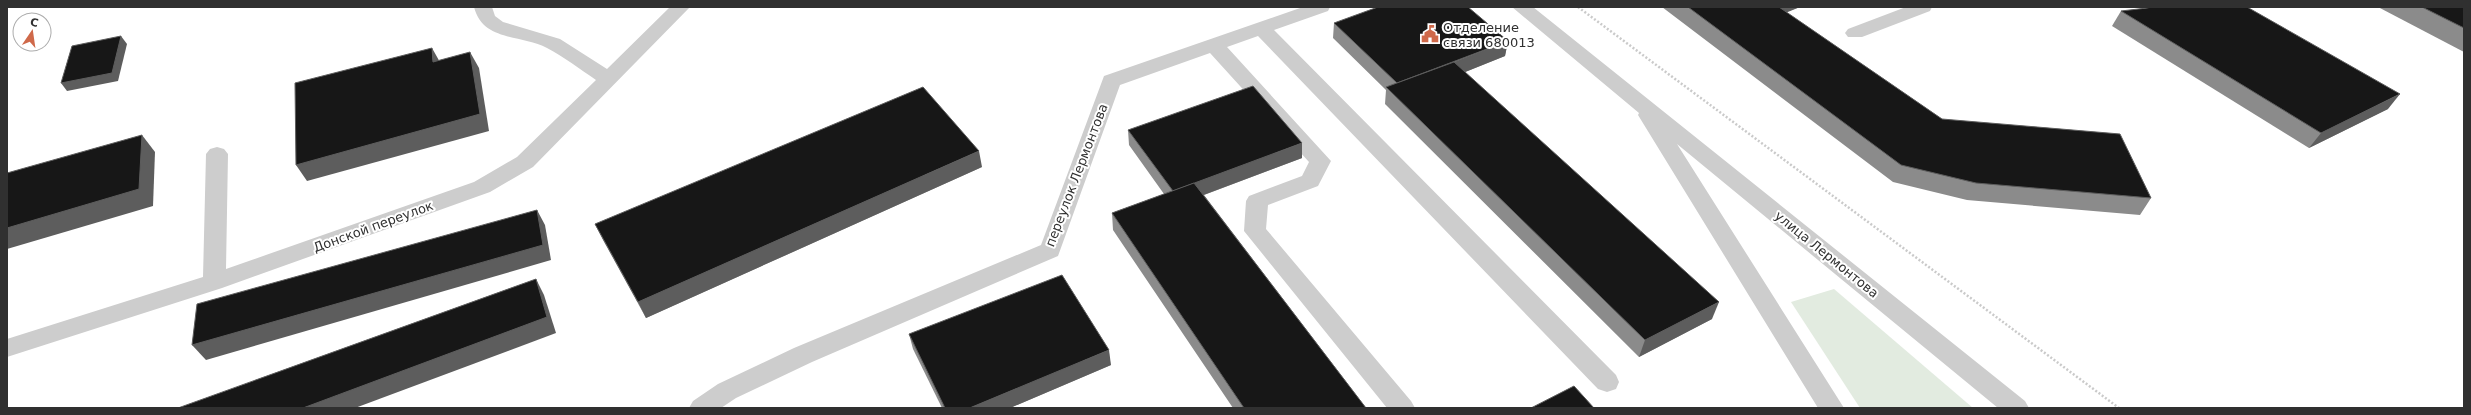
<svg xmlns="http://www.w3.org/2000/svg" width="2471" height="415" font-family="'DejaVu Sans',sans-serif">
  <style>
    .green { fill: #e2ebe0 }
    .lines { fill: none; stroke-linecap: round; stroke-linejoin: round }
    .path { stroke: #cacaca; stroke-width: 2.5; stroke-dasharray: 2 2; stroke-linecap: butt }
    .minor { fill: #cdcdcd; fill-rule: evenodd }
    .wall { fill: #8b8b8b }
    .shaded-wall { fill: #5d5d5d }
    .building { fill: #171717; stroke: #5d5d5d }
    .labels { text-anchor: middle; stroke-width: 4; stroke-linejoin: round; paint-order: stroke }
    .poi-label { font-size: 13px; fill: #303030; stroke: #fff; text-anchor: start }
    .street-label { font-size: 13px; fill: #303030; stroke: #fff }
  </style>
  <rect width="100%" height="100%" fill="#fff"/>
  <!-- green -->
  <path class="green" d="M1834,289l139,119h-113l-69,-106z"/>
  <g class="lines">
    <!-- path -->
    <path class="path" d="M1578,7l541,401"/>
    <!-- minor -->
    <g class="minor">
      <path d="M474,7h18l3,9 8,6 57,17 47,30 63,-62h20l-157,160 -43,25 -268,96 -215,69v-18l196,-62 3,-123 4,-5 7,-2 7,2 4,5 -2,115 248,-87 43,-25 79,-77c-16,-11 -32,-23 -49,-32 -26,-14 -64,-6 -73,-41z"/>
      <path d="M1303,7h27l-2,4 -54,19 342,345 3,7 -3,7 -9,3 -9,-3 -340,-353 -31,11 104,114 -13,25 -50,19 -2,24 145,172 4,7h-28l-143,-177 2,-30 3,-5 53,-20 7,-14 -99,-109 -90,32 -62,171 -246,106 -76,36 -15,10h-32l4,-7 25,-17 76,-36 247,-103 63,-169z"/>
      <path d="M1512,7h21l492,394 4,7h-31l-321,-264 167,264h-26l-180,-293 1,-2z"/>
      <path d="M1906,7h26l-2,4 -68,26h-14l-3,-4 3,-4z"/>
    </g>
  </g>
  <!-- wall -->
  <g class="wall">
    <path d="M1662,7h138l-14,5 156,107 209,79 -11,17 -173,-15 -74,-18z"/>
    <path d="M2378,7h86v45z"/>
    <path d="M2121,11l267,98 -79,39 -197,-122z"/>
    <path d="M1334,23l174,18 -3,15 -40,16 247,247 -73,38 -254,-253 1,-14 -53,-52z"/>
    <path d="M1128,130l174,28 -98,37 162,213h-133l-120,-178 -1,-17 52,-19 -35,-49z"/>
    <path d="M982,167l-336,151 -43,-78 -8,-16z"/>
    <path d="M909,334l202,31 -101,43h-68l-29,-59z"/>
  </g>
  <!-- shaded-wall -->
  <g class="shaded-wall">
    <path d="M1772,7h28l-32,13z"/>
    <path d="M121,36l6,8 -9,37 -51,10 -6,-8z"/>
    <path d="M1508,41l-3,15 -107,43v-15z"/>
    <path d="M432,48l9,16 -8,-2z"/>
    <path d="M470,52l9,16 10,63 -182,50 -11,-16z"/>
    <path d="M2400,94l-12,15 -79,39 12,-15z"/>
    <path d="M142,135l13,17 -2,54 -146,43v-21z"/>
    <path d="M1302,143v15l-128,48 -1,-15z"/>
    <path d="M979,151l3,16 -336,151 -8,-16z"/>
    <path d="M537,210l8,15 6,35 -345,100 -14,-15z"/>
    <path d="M536,279l8,16 12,38 -201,75h-52z"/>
    <path d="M1719,302l-7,17 -73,38 6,-17z"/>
    <path d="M1109,350l2,15 -101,43h-40z"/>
  </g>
  <!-- building -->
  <g class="building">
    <path d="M1378,7h90l40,34 -111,42 -63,-60z"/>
    <path d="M1688,7h91l163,112 178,15 31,64 -175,-15 -75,-18z"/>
    <path d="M2151,7h96l153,87 -79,39 -200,-122 26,-3z"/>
    <path d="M2422,7h42v21z"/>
    <path d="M121,36l-9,37 -51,10 11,-37z"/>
    <path d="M432,48l1,14 37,-10 10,62 -184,51 -1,-82z"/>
    <path d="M1454,62l265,240 -74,38 -259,-253z"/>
    <path d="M1253,86l49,57 -129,48 -45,-61z"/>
    <path d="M923,87l56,64 -341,151 -43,-78z"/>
    <path d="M142,135l-3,54 -132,39v-55z"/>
    <path d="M1194,183l172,225h-122l-132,-195z"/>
    <path d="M537,210l6,35 -351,100 5,-41z"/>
    <path d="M1062,275l47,75 -137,57 -2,1h-25l-36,-74z"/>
    <path d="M536,279l11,38 -244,91h-125z"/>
    <path d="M1574,386l20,22h-63z"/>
  </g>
  <!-- icons -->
  <defs>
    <g id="civic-bare" transform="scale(1.38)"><path d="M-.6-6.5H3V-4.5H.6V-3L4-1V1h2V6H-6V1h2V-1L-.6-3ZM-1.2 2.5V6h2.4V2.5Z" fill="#cf694a" stroke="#fff" stroke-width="2.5" paint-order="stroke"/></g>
  </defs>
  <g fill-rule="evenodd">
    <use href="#civic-bare" x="1430" y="34"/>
  </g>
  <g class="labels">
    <!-- poi labels -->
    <g class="poi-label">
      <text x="1443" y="32">Отделение<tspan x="1443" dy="15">связи 680013</tspan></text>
    </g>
    <!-- street labels -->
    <g class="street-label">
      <text transform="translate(1076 175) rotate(-69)" y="5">переулок Лермонтова</text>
      <text transform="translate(373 226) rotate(-20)" y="5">Донской переулок</text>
      <text transform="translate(1827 254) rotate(39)" y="5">улица Лермонтова</text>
    </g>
  </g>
  <!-- border -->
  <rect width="2471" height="415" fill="none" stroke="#303030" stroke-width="16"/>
  <!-- north arrow -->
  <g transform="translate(32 32) rotate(13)"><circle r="19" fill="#ffffff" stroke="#acacac"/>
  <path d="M0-3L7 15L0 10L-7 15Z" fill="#cf694a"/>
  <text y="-6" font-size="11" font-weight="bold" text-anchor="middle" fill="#303030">С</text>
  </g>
</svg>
